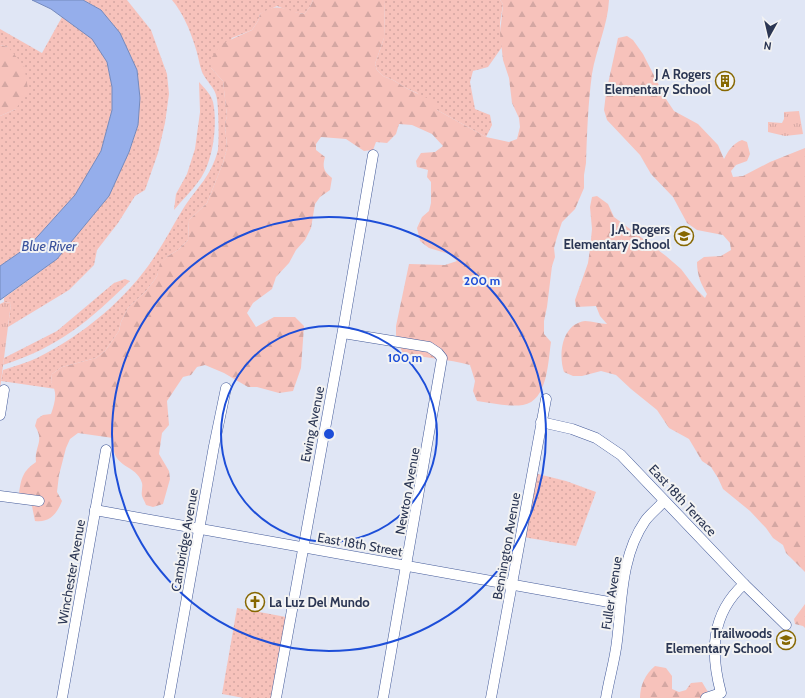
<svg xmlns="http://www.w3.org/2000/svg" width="805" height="698" font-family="Cabin,sans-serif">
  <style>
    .grass { fill: url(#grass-dots) }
    .forest { fill: url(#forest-firs) }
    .park { fill: url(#park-tufts) }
    .water { fill: #95aeeb; stroke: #758abd }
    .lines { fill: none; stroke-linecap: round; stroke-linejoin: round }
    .minor-casing { stroke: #435a99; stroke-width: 11 }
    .minor { stroke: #fff; stroke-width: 10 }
    .ring { fill: none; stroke: #1d4ed8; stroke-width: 2 }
    .labels { text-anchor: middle; stroke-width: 4; stroke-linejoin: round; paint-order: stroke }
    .poi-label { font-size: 13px; font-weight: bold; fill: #2b3653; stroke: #f3f3f3; text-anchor: end }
    .street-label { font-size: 13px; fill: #2b3653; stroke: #f3f3f3 }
    .water-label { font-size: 14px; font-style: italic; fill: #3a529c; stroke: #f3f3f3 }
    .centre { fill: #1d4ed8; stroke: #f3f3f3; stroke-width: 2 }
    .ring-label { font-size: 12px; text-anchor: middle; font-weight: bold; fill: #1d4ed8; stroke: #f3f3f3; stroke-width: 4; stroke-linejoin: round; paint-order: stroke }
  </style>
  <defs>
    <pattern id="grass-dots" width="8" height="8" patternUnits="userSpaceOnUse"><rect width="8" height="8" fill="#f7c2bb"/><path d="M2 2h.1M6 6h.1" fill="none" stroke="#d4a7a3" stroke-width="1.8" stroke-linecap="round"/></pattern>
    <pattern id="forest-firs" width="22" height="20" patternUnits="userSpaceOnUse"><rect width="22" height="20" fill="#f7c2bb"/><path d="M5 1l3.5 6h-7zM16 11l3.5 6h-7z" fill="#d4a7a3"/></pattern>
    <pattern id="park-tufts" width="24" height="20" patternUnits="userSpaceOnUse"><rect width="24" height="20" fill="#f7c2bb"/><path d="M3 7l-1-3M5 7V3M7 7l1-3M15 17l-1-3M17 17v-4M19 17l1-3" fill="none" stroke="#d4a7a3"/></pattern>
  </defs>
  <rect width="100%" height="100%" fill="#e0e6f5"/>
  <!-- grass -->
  <g class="grass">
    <path d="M83,0h44l24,30 16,44 2,20 -4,29 -7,30 -13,37 -10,6 -17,27 -21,27 -3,15 -25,25 -61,37 3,-24 -7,-1v-4l53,-39 52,-63 20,-44 9,-27 2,-27 -3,-28 -8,-17 -28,-43z"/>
    <path d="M172,0h141l-3,7 -6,7 -12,-2 -15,-6 -17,8 -2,7 -6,9 -20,8 -21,30 12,13 4,35 -2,8 2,24 -4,15 -16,40 -18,17 -1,20 -10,10 -10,6 -7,7 -4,13 -4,6 -7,9 -18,17 -7,14 -2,9 -14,20 -9,7 -34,9 -10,7 -1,8 5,7 -55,-8 2,-11c11,-4 23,-7 34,-12 46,-23 90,-59 118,-102 10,-15 18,-31 28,-47 14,-22 28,-32 35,-59 1,-9 1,-47 -2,-55 -2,-8 -10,-14 -14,-23 -3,-8 -4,-18 -7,-26 -5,-16 -12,-33 -23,-46z"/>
    <path d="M385,0h115l3,4 -3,19 2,24 -14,20 -15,4 -3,11 5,27 15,6 2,10 -6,12 -49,-27 -20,-17 -11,-5 -13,-8 -10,-4 -6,-6 -2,-6 9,-26z"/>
    <path d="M62,17l30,21 15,24 5,25v23l-11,41 -26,44 -46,51 -29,20v-150l16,-7 -8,-62 -8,-2v-16l42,24z"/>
    <path d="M199,82c5,6 12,12 14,20 5,23 0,62 -15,80 -7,10 -16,18 -24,28l2,-16 11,-20 8,-25 5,-37z"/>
    <path d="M125,279l5,2c-41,40 -71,66 -127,84l1,-7 53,-27 57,-48z"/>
    <path d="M534,473l32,8 30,11 -20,54 -53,-9z"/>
    <path d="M237,608l49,9 -15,81h-27l-22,-4z"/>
  </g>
  <!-- forest -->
  <g class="forest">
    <path d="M313,0h72l-1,38 -9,26 2,6 6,6 10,4 13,8 29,14 2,8 49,27 23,5 8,-3 3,-12 -1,-9 -7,-15 -3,-25 -6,-18 -3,-26 3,-30 -3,-4h109c-1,25 -13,49 -17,74 -4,29 -5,60 -6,89l-2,12v13l-9,21 -13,13 -5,15 -3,11 1,9 -3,9 -5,41 -3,14v13l7,8c-3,19 -3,59 -28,63 -15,2 -31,-2 -46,-4l-4,-10 2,-10 -5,-16c-22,-6 -45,-7 -67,-12l-7,-12v-15l13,-62 36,1 12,-4 -8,-7 -20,-6 -9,-7 -3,-13 5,-11 7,-6 2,-8v-21l-4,-5 1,-7 -11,-3 -1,-6 5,-8 14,-1 8,-6 -11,-12 -20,-9 -13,-1 -3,10 -9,9 -11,-1 -3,8 -9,1 -18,-12 -25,-2 -5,7v6l9,7c-3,11 -1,14 7,21l-2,12 -10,7 -5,7 -4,24 -6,12 -9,10 -7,13 -13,14 -4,12 -19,14 -6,10 9,14 18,-10h21l9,9 -3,42 -8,23 -14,2 -22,-6h-9l-24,-14 -19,-8 -8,2 -6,8 -8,2 -16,24 2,24 -7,8 -3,21 10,17 1,8 -7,25 -10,3 -7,-2c-1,-3 -3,-6 -4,-9 -1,-4 1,-9 0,-13 -6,-20 -32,-13 -29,-45l-35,-5 -8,6 -4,9 -7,27 -2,17 5,9c-5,13 -13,22 -27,20l-3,-15 -13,-12c2,-16 4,-23 17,-32 -2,-16 9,-20 -1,-36l2,-7 6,-4 8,-1c4,-12 7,-21 0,-32l1,-8 10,-7 34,-9 9,-7 14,-20 2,-9 7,-14 18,-17 7,-9 4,-6 3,-13 8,-7 10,-6 10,-10 1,-20 18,-17 16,-40 4,-15 -2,-24 2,-8 -3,-26 -1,-9 -12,-13 -1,-8 11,-16 31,-14 6,-9 2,-7c20,-13 24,-3 44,0l6,-7z"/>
    <path d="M627,36l6,4 10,14 23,45 8,12 24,13 20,21 6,14c5,-9 8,-15 18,-19l5,2 3,12 -3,7 -11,4 -5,6 2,6 10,-1 27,-14 35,-14v424l-19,-19 -3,-8 -10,-7 -7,-10 -16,-17 -27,-22 -5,-11 -7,-11 -9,-6 -13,-22 -20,-11 -12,-18 -26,-21 -15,-14 -15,-4 -19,5h-9l-9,-4c-6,-18 -2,-48 21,-51 7,0 15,3 22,3l-7,-8 -4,-10 -20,1 -1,-7 13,-37 2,-14 2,-20 -2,-22 2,-10 5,-1 11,8 6,13 52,39 15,13 16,21 8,8 2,-4c-6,-10 -10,-19 -10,-32l7,-5 17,-1 10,-6 -1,-7 -7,-8 -26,-5 -10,-7 -14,-26 -22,-23 -11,-19 -33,-35 -3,-10 2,-17 12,-55z"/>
    <path d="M0,45l8,2 16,19 4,23 -12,20 -16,7z"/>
    <path d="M805,604v24l-2,-2 -8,-2 -1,-5z"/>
    <path d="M655,666l11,2 6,8v13l7,3 7,-2 5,-7 11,-1 6,10 -1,6h-67c0,-12 5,-24 15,-32z"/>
  </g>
  <!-- park -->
  <g class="park">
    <path d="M799,111l4,23 -18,2 -17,-4v-10l14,1 2,-4v-7z"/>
    <path d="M4,302l7,1 -11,86v-85z"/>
  </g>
  <!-- water -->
  <path class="water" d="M32,0h51l18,10 19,23 17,37 3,28 -2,27 -9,27 -20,44 -52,63 -57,41v-34l29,-20 46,-51 26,-44 11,-41v-23l-5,-25 -15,-23 -41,-30z"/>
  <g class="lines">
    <!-- minor casing -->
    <g class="minor-casing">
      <g id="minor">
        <path d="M343,333l86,14 9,6 4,5 -59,340"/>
        <path d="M0,415l4,-25"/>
        <path d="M541,422l31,7 24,9 25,17 123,129 42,41"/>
        <path d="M0,496l39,5"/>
        <path d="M95,510l525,94"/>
        <path d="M62,698l44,-248"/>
        <path d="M169,698l45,-252 12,-58"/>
        <path d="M276,698l67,-368 30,-175"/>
        <path d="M491,698l55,-299"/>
        <path d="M606,698c3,-19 9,-38 11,-57 5,-41 4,-85 28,-120 5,-7 13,-13 19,-20"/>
        <path d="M706,698l15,-5c-11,-41 -10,-79 23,-109"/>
      </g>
    </g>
    <!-- minor -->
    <use href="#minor" class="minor"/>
  </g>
  <!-- distance rings -->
  <g class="ring">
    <circle cx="329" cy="434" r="108"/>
    <circle cx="329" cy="434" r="217"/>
  </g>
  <!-- icons -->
  <defs>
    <g id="building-ring" transform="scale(1)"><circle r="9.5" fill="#f3f3f3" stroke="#866701" stroke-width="1.5"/><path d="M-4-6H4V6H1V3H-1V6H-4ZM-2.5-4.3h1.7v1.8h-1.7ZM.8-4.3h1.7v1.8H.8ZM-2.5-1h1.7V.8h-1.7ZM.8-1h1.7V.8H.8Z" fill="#866701"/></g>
    <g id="school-ring" transform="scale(1)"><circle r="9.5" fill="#f3f3f3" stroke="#866701" stroke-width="1.5"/><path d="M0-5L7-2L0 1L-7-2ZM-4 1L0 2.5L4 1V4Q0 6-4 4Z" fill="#866701"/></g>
    <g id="church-ring" transform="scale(1)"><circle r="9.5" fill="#f3f3f3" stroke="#866701" stroke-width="1.5"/><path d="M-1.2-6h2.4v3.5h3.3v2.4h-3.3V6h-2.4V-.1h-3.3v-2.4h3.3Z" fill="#866701"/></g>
  </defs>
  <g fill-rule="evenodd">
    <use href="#building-ring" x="725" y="81"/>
    <use href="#school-ring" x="684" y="236"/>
    <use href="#church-ring" x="255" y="602"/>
    <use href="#school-ring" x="786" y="640"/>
  </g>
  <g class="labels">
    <!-- poi labels -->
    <g class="poi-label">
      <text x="711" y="79">J A Rogers<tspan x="711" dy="15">Elementary School</tspan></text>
      <text x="670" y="234">J.A. Rogers<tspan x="670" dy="15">Elementary School</tspan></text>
      <text x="269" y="607" text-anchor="start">La Luz Del Mundo</text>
      <text x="772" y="638">Trailwoods<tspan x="772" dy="15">Elementary School</tspan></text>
    </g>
    <!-- street labels -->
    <g class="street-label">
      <text transform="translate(312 424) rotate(-79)" y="5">Ewing Avenue</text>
      <text transform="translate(407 491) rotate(-80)" y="5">Newton Avenue</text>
      <text transform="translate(683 500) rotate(47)" y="5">East 18th Terrace</text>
      <text transform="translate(184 540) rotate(-80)" y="5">Cambridge Avenue</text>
      <text transform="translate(360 544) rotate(10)" y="5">East 18th Street</text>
      <text transform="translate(506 546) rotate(-80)" y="5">Bennington Avenue</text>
      <text transform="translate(71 572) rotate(-80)" y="5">Winchester Avenue</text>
      <text transform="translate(611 593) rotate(-81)" y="5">Fuller Avenue</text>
    </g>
    <!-- water labels -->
    <g class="water-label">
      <text x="49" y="251">Blue River</text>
    </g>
  </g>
  <circle cx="329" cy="434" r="6" class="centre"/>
  <g class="ring-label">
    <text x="482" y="285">200 m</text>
    <text x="405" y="362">100 m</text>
  </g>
  <!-- north arrow -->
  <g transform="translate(769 36) rotate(188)" stroke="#f3f3f3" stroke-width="3" paint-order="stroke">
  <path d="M0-3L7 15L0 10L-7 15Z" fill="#2b3653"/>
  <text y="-6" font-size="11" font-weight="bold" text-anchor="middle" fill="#2b3653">N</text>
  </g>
</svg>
